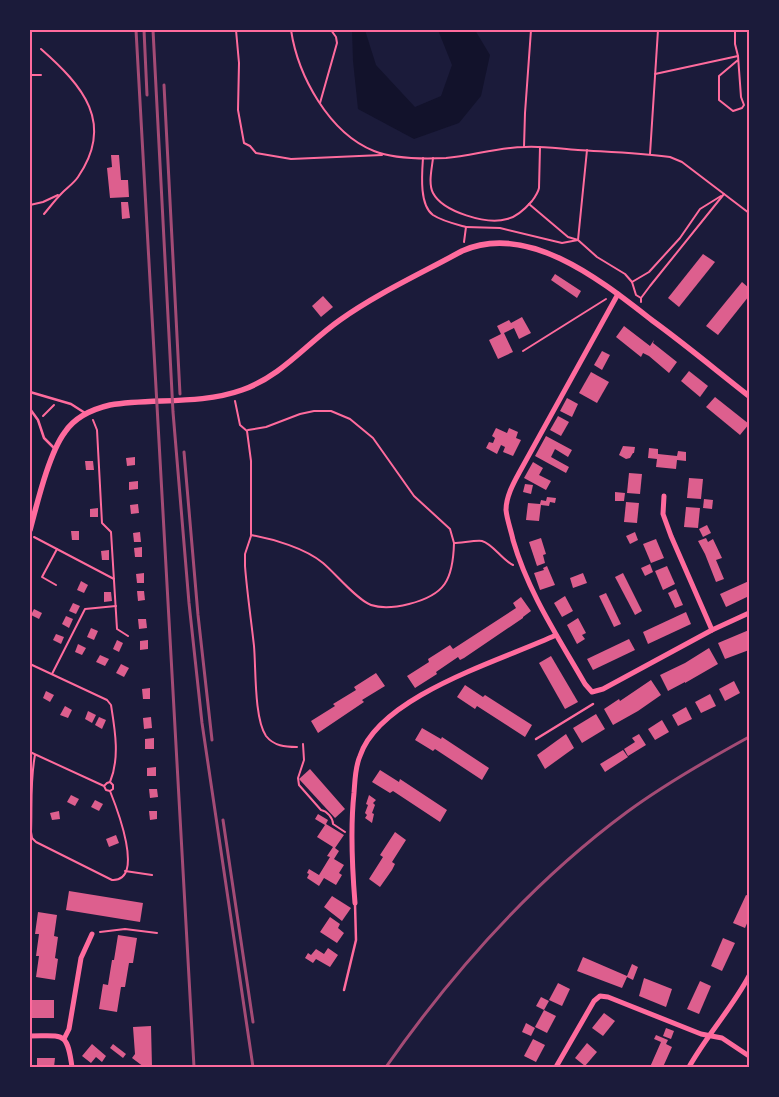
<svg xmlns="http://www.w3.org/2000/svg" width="779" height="1097" font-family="'IBM Plex Sans',sans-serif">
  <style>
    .water { fill: #12122b }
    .building { fill: #dd5f8e }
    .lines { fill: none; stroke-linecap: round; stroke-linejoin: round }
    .path { stroke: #ff6b9d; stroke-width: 2 }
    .service { stroke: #ff6b9d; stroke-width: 2.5 }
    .minor { stroke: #ff6b9d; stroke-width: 5 }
    .tertiary { stroke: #ff6b9d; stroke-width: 5.5 }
    .rail { stroke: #a44b75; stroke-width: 3 }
    .neatline { fill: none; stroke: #ff6b9d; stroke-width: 2 }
  </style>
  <rect width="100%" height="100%" fill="#1b1b3a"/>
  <!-- water -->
  <path class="water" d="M352,30h13l11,35 39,42 26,-11 11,-31 -14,-35h37l15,25 -9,41 -22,27 -45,16 -56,-30 -5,-48z"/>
  <!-- building -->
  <g class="building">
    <path d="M111,155h8l2,25h7l1,17 -19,1 -3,-30 5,-1z"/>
    <path d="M121,202h7l2,16 -8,1z"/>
    <path d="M703,254l12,8 -36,45 -11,-9z"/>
    <path d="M555,274l26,17 -4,7 -26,-18z"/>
    <path d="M742,282l7,6v8l-31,39 -12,-9z"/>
    <path d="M323,296l10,11 -12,10 -9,-11z"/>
    <path d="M522,317l9,16 -12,6 -5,-11 -10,5 9,19 -15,7 -9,-19 12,-6 -4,-8 12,-6 2,3z"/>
    <path d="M624,326l26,20 4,-6 -1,3 24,19 -8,11 -20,-17 -6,-3 -2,4 -25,-20z"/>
    <path d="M602,351l8,4 -8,15 -8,-5z"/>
    <path d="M689,371l19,15 -8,11 -19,-16z"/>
    <path d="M591,372l18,10 -12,21 -18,-10z"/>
    <path d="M715,397l34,27 -9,11 -34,-28z"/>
    <path d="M567,398l11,6 -6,13 -12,-6z"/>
    <path d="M558,416l11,6 -8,14 -11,-6z"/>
    <path d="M496,428l11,5 2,-5 9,4 -2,6 5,2 -8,16 -10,-4 2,-5 -4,-2 -4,9 -11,-6 3,-6 4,1 2,-5 -3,-2z"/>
    <path d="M546,436l26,14 -4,7 -13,-8 -4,8 18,10 -3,6 -31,-17z"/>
    <path d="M623,446l12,1 -1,6h-1l-3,5 -4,1 -7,-4z"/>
    <path d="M649,448l9,1v5l19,2 1,-5 8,1v9l-9,-1 -1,9 -20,-2 1,-8 -9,-1z"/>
    <path d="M135,457v8l-8,1 -1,-8z"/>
    <path d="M85,461h8l1,9h-8z"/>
    <path d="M533,462l10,6 -4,7 12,6 -5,9 -22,-12z"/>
    <path d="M629,473l13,1 -2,20 -13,-1z"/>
    <path d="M689,478l14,1 -2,20 -14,-1z"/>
    <path d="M138,481v8l-9,1v-8z"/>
    <path d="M525,484l8,1 -2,9 -8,-2z"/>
    <path d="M615,492l10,1 -1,8h-9z"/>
    <path d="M547,497l9,1 -1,5 -5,-1 -1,4 -8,-1 -2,16 -13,-1 2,-17 12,1 1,-4 5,1z"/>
    <path d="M704,499l9,1 -1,9 -9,-1z"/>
    <path d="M626,502l13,1 -2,20 -13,-1z"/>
    <path d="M138,504l1,9 -8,1 -1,-9z"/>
    <path d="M686,507l14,1 -2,20 -14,-1z"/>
    <path d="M98,508v9h-8v-8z"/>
    <path d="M707,525l4,8 -8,4 -4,-8z"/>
    <path d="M71,531h8v9h-7z"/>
    <path d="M140,532l1,10h-7l-1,-9z"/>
    <path d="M635,532l3,8 -8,4 -4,-8z"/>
    <path d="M541,538l5,16 -3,1 2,8 -8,3 -8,-24z"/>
    <path d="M706,538l2,4 5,-3 9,19 -6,2 8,19 -8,3 -11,-28 -7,-13z"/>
    <path d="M656,539l8,19 -13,5 -8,-19z"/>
    <path d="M142,547v10h-7l-1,-9z"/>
    <path d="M109,550v10h-7l-1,-9z"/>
    <path d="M650,564l3,8 -8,4 -4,-8z"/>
    <path d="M547,566l8,19 -15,5 -6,-17 10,-3 -1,-2z"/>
    <path d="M667,566l8,18 -12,6 -8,-19z"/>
    <path d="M144,573v10h-7l-1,-9z"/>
    <path d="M583,573l4,10 -14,5 -3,-10z"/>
    <path d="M623,573l19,38 -7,4 -20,-38z"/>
    <path d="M81,581l7,4 -4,8 -7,-3z"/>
    <path d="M749,581v15l-23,11 -6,-13z"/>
    <path d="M676,589l7,16 -8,3 -7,-15z"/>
    <path d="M137,591h7l1,9 -7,1z"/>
    <path d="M104,592h7l1,9 -8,1z"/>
    <path d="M606,593l15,31 -7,3 -15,-31z"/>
    <path d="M565,596l8,15 -11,6 -8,-14z"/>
    <path d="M521,597l10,14 -8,6v1l-59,40 -4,2 -2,-3 -22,15 1,2 -22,14 -8,-12 22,-14 -1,-3 22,-14 3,4 63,-41 -3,-5z"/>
    <path d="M73,603l7,3 -4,8 -7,-3z"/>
    <path d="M34,609l8,4 -3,6 -8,-4z"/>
    <path d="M686,612l5,12 -43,20 -5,-12z"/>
    <path d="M66,616l7,3 -4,9 -7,-4z"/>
    <path d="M578,618l8,15 -4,2 3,4 -8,5 -10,-19z"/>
    <path d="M138,619h8l1,9 -8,1z"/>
    <path d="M91,628l7,3 -4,9 -7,-3z"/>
    <path d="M749,630v20l-24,9 -7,-16z"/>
    <path d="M56,634l8,3 -3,7 -8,-4z"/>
    <path d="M629,639l6,11 -42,20 -6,-11z"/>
    <path d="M117,640l6,3 -4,9 -6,-3z"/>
    <path d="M148,640v9l-8,1v-9z"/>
    <path d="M78,644l8,4 -4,7 -7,-3z"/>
    <path d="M709,648l9,16 -33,19v-1l-17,9 -8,-16 25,-12z"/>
    <path d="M100,655l9,4 -4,7 -9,-4z"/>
    <path d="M551,656l27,46 -13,7 -26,-46z"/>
    <path d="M121,664l8,4 -5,9 -8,-4z"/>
    <path d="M376,673l9,13 -23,14 2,2 -46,31 -7,-12 24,-15 -2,-2 23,-14 -2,-3z"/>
    <path d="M651,680l10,15 -23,16 -25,14 -9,-16 15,-10 1,2z"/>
    <path d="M734,681l6,12 -15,8 -6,-12z"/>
    <path d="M465,685l18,12 2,-2 47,30 -7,12 -48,-31 -2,3 -18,-12z"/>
    <path d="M150,688v11h-7l-1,-10z"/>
    <path d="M46,691l8,4 -4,7 -7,-4z"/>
    <path d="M710,694l6,12 -15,7 -6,-11z"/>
    <path d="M65,706l7,4 -4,8 -8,-3z"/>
    <path d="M686,707l6,12 -14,7 -6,-11z"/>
    <path d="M88,711l8,4 -4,8 -7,-4z"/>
    <path d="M596,714l9,15 -23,14 -9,-15z"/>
    <path d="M99,717l7,3 -4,9 -7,-4z"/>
    <path d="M151,717l1,11 -8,1 -1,-11z"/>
    <path d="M662,720l7,12 -14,8 -7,-11z"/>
    <path d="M422,728l19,11 1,-2 47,31 -7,12 -47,-31 -2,2 -18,-11z"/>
    <path d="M566,734l8,14 -29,21 -8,-14z"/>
    <path d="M639,734l7,11 -18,11 -4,-7 11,-7 -3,-4z"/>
    <path d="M154,738v11h-9v-10z"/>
    <path d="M623,750l5,7 -23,15 -5,-8z"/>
    <path d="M156,767v9h-9v-8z"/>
    <path d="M310,769l35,40 -10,9 -36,-39z"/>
    <path d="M380,770l19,12 1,-3 47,31 -7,12 -47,-31 -3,2 -18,-11z"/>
    <path d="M149,789h8l1,8 -8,1z"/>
    <path d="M71,795l8,4 -4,7 -8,-4z"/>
    <path d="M369,795l7,5 -3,3 2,2 -3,8 2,1 -2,9 -7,-5 2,-3 -2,-2 3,-8 -2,-1z"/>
    <path d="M95,800l8,4 -4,7 -8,-4z"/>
    <path d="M59,811l1,8 -8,1 -2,-7z"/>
    <path d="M149,811h8v8l-7,1z"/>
    <path d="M318,814l10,6 -2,4 18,11 -9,13 4,3 -5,8 10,6 -5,8 3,2 -6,10 -12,-7 -5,8 -12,-8 2,-4 -2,-1 2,-4 10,6 11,-18 -3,-1 6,-9 -16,-10 8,-12 -10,-6z"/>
    <path d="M395,832l11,8 -14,22 3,2 -3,6 -12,17 -11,-8 14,-22 -3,-2z"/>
    <path d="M116,835l3,8 -10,4 -3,-8z"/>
    <path d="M69,891l74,12 -3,19 -74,-12z"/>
    <path d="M746,895l3,1v23l-4,9 -12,-5z"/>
    <path d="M332,896l19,12 -9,13 -18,-14z"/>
    <path d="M38,912l19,3 -3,21 4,1 -3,21 3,1 -3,21 -19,-3 3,-21h-3l3,-22h-4z"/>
    <path d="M330,917l10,7 -2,4 6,5 -7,10 -17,-11z"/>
    <path d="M118,935l19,3 -4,25h-4l-4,24h-4l-4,25 -18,-3 4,-25 5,1 4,-25h2z"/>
    <path d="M723,938l12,5 -13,28 -11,-5z"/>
    <path d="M328,948l10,7 -8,12 -14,-8 -3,4 -8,-5 3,-5 3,2 5,-6 8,5z"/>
    <path d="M583,957l44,19 5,-12 6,3 -5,13 -6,-3 -5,11 -45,-17z"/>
    <path d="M644,978l28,11 -6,18 -27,-11z"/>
    <path d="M700,981l11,5 -12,28 -12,-5z"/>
    <path d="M558,983l12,6 -8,17 -13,-6z"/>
    <path d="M541,997l8,4 -5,9 -8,-4z"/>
    <rect x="30" y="1000" width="24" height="18"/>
    <path d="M544,1010l12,6 -9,17 -12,-6z"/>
    <path d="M604,1013l11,8 -12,15 -11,-8z"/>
    <path d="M526,1023l9,5 -4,8 -9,-4z"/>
    <path d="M151,1026l1,41h-8l-12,-9 3,-4 -2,-27z"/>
    <path d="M666,1028l8,3 -3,8 -8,-3z"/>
    <path d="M656,1035l12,5 -2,4 6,3 -9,20h-13l11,-25 -7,-3z"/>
    <path d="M533,1039l12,6 -9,17 -12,-6z"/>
    <path d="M587,1043l10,9 -12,14 -10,-8z"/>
    <path d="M92,1044l14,12 -4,6 -6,-5 -5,6 -9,-7z"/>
    <path d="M113,1044l13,10 -3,4 -13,-10z"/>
    <path d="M37,1058h18l-1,9h-17z"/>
  </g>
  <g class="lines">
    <!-- path -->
    <g class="path">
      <path d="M236,30l3,33 -1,47 6,33 6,3 6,7 35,6 91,-4"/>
      <path d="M291,30c7,46 38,103 83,121 20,8 51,8 72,7 26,-2 52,-11 79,-11 18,-1 36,2 53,3 31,2 61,3 92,7l12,5 67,51"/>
      <path d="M735,30v14l3,12"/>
      <path d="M41,49c42,37 74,74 37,128 -4,6 -11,11 -16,16 -7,7 -12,14 -18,21"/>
      <path d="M655,74l83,-18 3,41 3,8 -2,3 -9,3 -14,-11v-24l19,-16"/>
      <path d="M30,75h11"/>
      <path d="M320,103l17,-60 -1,-6 -5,-7"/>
      <path d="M524,147l1,-34 6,-83"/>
      <path d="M650,154l8,-124"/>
      <path d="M423,158c-1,15 -4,47 10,57 9,6 22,9 33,12l-2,15"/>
      <path d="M433,158c-1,10 -5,25 0,35 10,19 54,32 74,26 10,-2 18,-10 25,-18 3,-4 6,-8 7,-13l1,-41"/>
      <path d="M529,204l39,33 10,3 19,17 28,17 7,8 4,13 5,3"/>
      <path d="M30,205l13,-3 15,-7"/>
      <path d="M466,227l34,1 62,15 16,-3 9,-90"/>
      <path d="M632,282l17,-10 31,-34 20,-29 21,-13"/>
      <path d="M641,302v-4l9,-12 74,-92"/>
      <path d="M523,351l83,-52"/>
      <path d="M235,401l5,24 7,6 4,30v74c22,4 54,13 72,28 12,10 34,37 48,42 12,4 26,2 38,-1 36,-9 44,-24 45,-61"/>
      <path d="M43,416l11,-11"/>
      <path d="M93,420l4,10 5,93 9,9 6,97 11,7"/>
      <path d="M248,430l18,-3 34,-13 14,-3h17l19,8 23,19 41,58 36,33 4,14c7,0 22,-3 28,-2 11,3 20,19 31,24"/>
      <path d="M251,536l-6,18v12c2,26 6,53 9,80 2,22 0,72 12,90 8,10 19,11 31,11"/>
      <path d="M34,537l80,42"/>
      <path d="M56,585l-14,-8 15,-28"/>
      <path d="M30,664l77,36 4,5c4,25 9,53 -1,77"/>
      <path d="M52,674l33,-65 31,-3"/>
      <path d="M303,744l1,16 -6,18 1,7 22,25c6,1 12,8 12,14l12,8"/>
      <path d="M30,752l74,34 2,4 4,1 3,-2v-4l-3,-3 -3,1 -3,3"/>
      <path d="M35,755c-5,26 -3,51 -4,77l1,6 4,4 76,38c34,2 4,-74 -2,-89"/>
      <path d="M125,871l27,4"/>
      <path d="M100,932l25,-3 32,4"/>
    </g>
    <!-- service -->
    <g class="service">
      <path d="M30,392l41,12 14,9"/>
      <path d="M30,409l8,11 6,18 11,11"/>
      <path d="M536,739l57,-35"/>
      <path d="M344,990l12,-50 -1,-36"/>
    </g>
    <!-- minor -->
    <g class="minor">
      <path d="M618,294l-99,179c-6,11 -13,24 -13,37 1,10 5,20 7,30 15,52 45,97 72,144l7,8 11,-3 109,-59 37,-17"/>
      <path d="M664,496l-1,18 8,22 41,94"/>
      <path d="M355,903c-3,-37 -5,-73 -1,-110 1,-12 1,-26 6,-37 20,-61 143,-96 196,-121"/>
      <path d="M30,1036c34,0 37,-5 42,31"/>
      <path d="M64,1039l5,-10 12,-71 11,-24"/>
      <path d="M556,1067l38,-66 6,-5 8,1 93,37 21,4 27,18"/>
      <path d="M689,1067c18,-32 43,-59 60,-91"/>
    </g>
    <!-- tertiary -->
    <path class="tertiary" d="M30,530c7,-26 19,-77 35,-98 10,-15 28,-23 45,-27 43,-7 90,0 132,-15 40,-14 65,-47 98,-70 38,-27 82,-47 122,-69 67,-30 142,32 191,70 33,24 64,50 96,75"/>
    <!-- rail -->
    <g class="rail">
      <path d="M136,30l58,1037"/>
      <path d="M144,30l3,65"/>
      <path d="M153,30l20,382 16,191 13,120 51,344"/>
      <path d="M164,85l16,309"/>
      <path d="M184,452l14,163 14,125"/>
      <path d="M223,820l30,202"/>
      <path d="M386,1067c68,-97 145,-184 241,-255 38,-28 80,-52 122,-75"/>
    </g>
  </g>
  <!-- border -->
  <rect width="779" height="1097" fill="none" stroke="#1b1b3a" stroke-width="62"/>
  <rect x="31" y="31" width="717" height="1035" class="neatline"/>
</svg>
